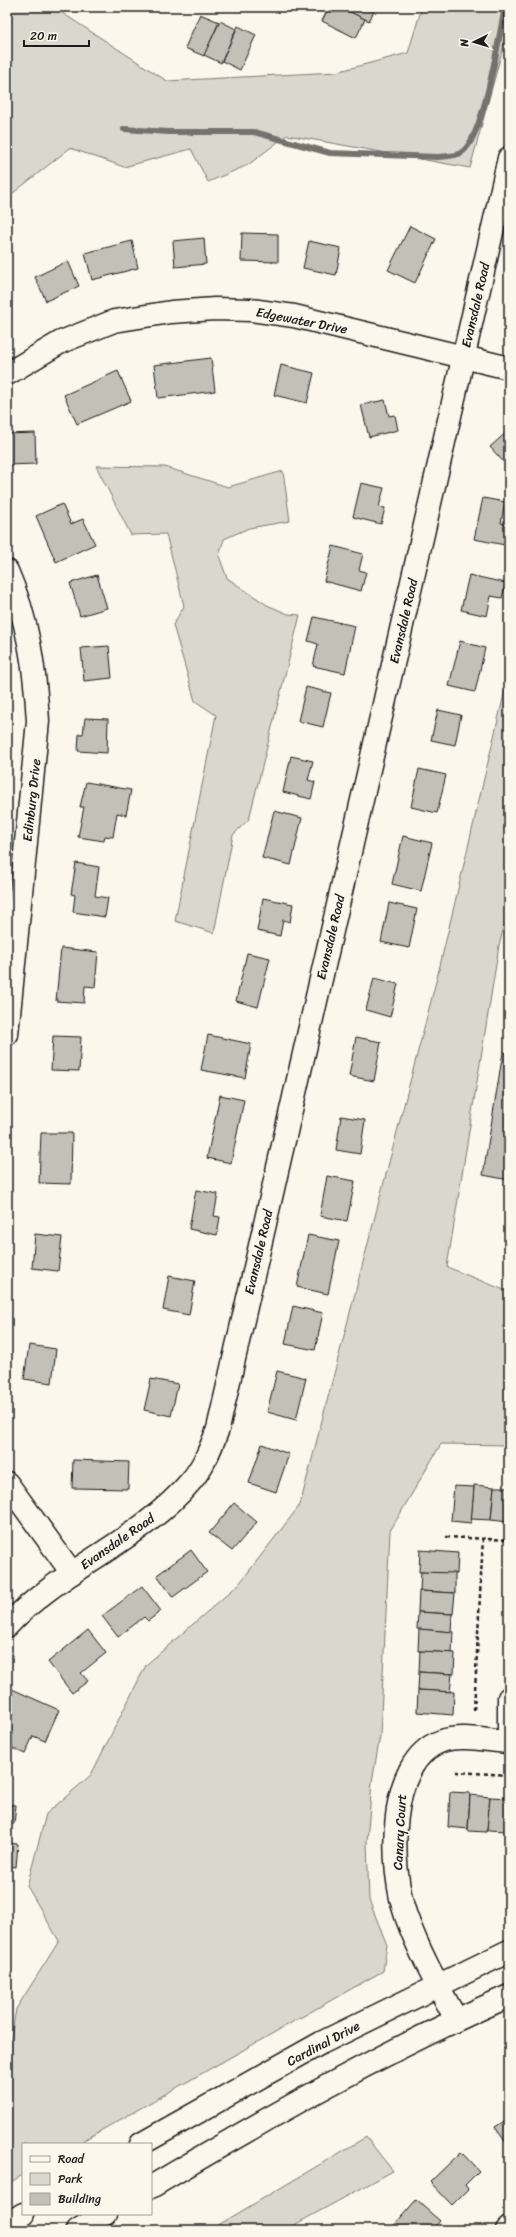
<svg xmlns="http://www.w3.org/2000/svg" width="516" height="2237" font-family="Sriracha,sans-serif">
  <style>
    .green { fill: #dad7ce; stroke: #7b7a75 }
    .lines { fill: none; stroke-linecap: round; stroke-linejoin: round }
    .stream { stroke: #74726e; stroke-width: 6 }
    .building { fill: #c3c0b8; stroke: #1c1c1c }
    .minor-casing { stroke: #1c1c1c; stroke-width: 25 }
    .major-casing { stroke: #1c1c1c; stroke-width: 25 }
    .path { stroke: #1c1c1c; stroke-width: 2.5; stroke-dasharray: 4 3; stroke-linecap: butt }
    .minor { stroke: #fbf7ec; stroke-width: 22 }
    .major { stroke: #fbf7ec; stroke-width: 22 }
    .labels { text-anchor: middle; stroke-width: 3.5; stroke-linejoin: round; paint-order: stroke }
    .street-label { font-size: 13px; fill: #1c1c1c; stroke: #fbf7ec }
  </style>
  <rect width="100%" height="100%" fill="#fbf7ec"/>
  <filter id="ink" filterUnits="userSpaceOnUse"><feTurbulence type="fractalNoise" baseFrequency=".025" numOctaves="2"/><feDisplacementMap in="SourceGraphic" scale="8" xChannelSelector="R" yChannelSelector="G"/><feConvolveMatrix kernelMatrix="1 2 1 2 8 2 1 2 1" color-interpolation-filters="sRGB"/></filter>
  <g filter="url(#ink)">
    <!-- green -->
    <g class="green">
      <path d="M7,7h46l114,74 169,-9 72,-19 14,-46h87v19l-39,142 -183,-33 -39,30 -40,17 -17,-33 -67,18 -54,-19 -63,50z"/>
      <path d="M96,466l69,1 63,20 55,-16 7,50 -41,7 -25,11 -5,17 8,22 40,27 21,9 12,1 -51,204 -16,16 -19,98 -39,-12 41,-206 -21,-14 -22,-76 11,-19 -18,-72 -35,1z"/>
      <path d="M509,673v233l-10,40 -52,321 62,25v153l-68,-1 -51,87 -10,205 -8,46 -5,59 2,59 18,45 -4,26 -306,173h-54v31l-16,9v-124l9,-51 43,-68 -32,-55 19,-72 45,-39 55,-110 93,-81 61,-79 138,-531z"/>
      <path d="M366,2137l27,34 -108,59h-75z"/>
    </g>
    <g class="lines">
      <!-- stream -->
      <path class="stream" d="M124,129l44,3h86l76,21 108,4c7,-1 18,0 24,-5 22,-15 37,-116 43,-145"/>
    </g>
    <!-- building -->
    <g class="building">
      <path d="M329,7h11l25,12 -9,19 -34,-17z"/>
      <path d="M340,7h36l-7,14z"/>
      <path d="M200,14l19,8 -15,34 -19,-8z"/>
      <path d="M220,21l16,8 -15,34 -17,-8z"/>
      <path d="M238,26l18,9 -16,35 -18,-9z"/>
      <path d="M410,226l26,13 -21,44 -27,-13z"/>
      <path d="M242,233l36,1v28l-37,-1z"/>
      <path d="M204,238l2,26 -31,3 -2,-26z"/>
      <path d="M132,241l6,27 -46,12 -7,-27z"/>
      <path d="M309,241l32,7 -5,27 -33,-7z"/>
      <path d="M68,261l11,25 -33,15 -11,-24z"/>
      <path d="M7,307l4,9 -4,2z"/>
      <path d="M211,358l4,33 -57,7 -4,-33z"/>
      <path d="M281,365l33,8 -7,30 -33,-8z"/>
      <path d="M118,371l13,30 -54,23 -13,-29z"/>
      <path d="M385,400l4,16 6,-1 3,15 -29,7 -8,-32z"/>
      <path d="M509,430v38l-19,-21z"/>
      <path d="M35,433l1,31 -29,1v-31z"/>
      <path d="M361,483l23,5 -5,19 6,1 -4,16 -28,-7z"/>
      <path d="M483,498l22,4 -4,21 8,2 -4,20 -31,-6z"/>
      <path d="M62,504l9,20 12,-5 12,25 -39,18 -20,-46z"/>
      <path d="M333,546l30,8 -4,16 7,2 -5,19 -37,-10z"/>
      <path d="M97,575l10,33 -27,8 -10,-33z"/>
      <path d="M469,575l37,8 -4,15 -11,-2 -4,20 -26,-6z"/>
      <path d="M314,617l41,9 -10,47 -32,-7 5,-22 -10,-3z"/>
      <path d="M460,641l25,7 -10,44 -26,-6z"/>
      <path d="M109,646l3,32 -28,3 -3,-33z"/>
      <path d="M306,687l25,6 -8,34 -25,-6z"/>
      <path d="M438,710l23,5 -6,30 -24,-5z"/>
      <path d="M85,718l23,1 -1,34 -29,-2 1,-17h4z"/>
      <path d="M291,756l22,5 -5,19 7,2 -4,17 -28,-7z"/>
      <path d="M419,769l27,6 -9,38 -26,-6z"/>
      <path d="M86,782l45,8 -5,25 -9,-2 -4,24 -8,-1 -1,5 -26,-4 6,-30h-4z"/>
      <path d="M274,811l28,7 -11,47 -29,-7z"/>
      <path d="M403,836l29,7 -11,48 -29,-7z"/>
      <path d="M76,863l23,4 -4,29 13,2 -3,19 -32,-5 2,-17 -4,-1z"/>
      <path d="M263,898l30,6 -3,18 -7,-2 -3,16 -23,-5z"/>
      <path d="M389,903l28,6 -8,39 -28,-6z"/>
      <path d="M61,948l37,4 -3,35 -10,-1 -1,17 -28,-2z"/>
      <path d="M247,953l23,5 -12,49 -22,-6z"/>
      <path d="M374,978l24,6 -8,33 -24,-7z"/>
      <path d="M208,1035l43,9 -6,34 -44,-8z"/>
      <path d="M53,1036l28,1 -2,34 -28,-1z"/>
      <path d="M356,1037l25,5 -7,39 -25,-5z"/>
      <path d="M503,1052l6,1v127l-26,-5z"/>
      <path d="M220,1095l24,5 -13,63 -24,-5z"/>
      <path d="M341,1116l24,4 -5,34 -24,-4z"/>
      <path d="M41,1133h31l-1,51 -32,-1z"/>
      <path d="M327,1176l28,5 -8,40 -27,-5z"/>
      <path d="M196,1190l22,4 -4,22 6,1 -3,18 -28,-6z"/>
      <path d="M35,1234l27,3 -4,34 -26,-3z"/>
      <path d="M308,1235l31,6 -11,53 -31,-7z"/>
      <path d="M169,1276l26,5 -6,34 -26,-5z"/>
      <path d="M293,1306l30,7 -8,37 -30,-6z"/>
      <path d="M29,1345l27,4 -4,34 -28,-4z"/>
      <path d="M277,1371l29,7 -10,42 -29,-8z"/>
      <path d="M151,1379l27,5 -7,32 -27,-6z"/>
      <path d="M262,1444l27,10 -13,38 -27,-9z"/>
      <path d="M73,1460l56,2 -1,27 -56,-1z"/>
      <path d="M474,1485l20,2 -3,33 -20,-1z"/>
      <path d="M454,1486l20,1 -3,36 -20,-2z"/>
      <path d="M494,1487h15v35l-18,-2z"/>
      <path d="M234,1503l23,19 -25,29 -23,-18z"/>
      <path d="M191,1550l16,22 -34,25 -16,-22z"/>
      <path d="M420,1550l38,3 -1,21 -38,-2z"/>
      <path d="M421,1572l34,1v20l-35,-2z"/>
      <path d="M142,1586l19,25 -13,10 -4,-4 -26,20 -16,-21z"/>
      <path d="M419,1591l36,2 -2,21 -35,-2z"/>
      <path d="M418,1612l34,2 -1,18 -34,-3z"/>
      <path d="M419,1629l34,3 -1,21 -34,-2z"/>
      <path d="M88,1630l18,23 -25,20 7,8 -16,12 -24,-31z"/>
      <path d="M420,1651l35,2 -1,21 -35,-2z"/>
      <path d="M419,1672l33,2 -2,18 -32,-2z"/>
      <path d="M12,1689l47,21 -14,31 -12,-5 -8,18 -18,-8v-27l2,-6h-2v-11z"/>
      <path d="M418,1690l36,2 -1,23 -36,-3z"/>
      <path d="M450,1792l20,1 -2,36 -20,-2z"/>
      <path d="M470,1795l20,2 -3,35 -19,-1z"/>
      <path d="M490,1797l19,1 -1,33 -21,-1z"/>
      <path d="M7,1804l9,1 -2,19h-6l-1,9z"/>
      <path d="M7,1843l11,1 -2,23 -9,-1z"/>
      <path d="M509,2118v29l-14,-20z"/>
      <path d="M461,2152l18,19 -14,14 3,4 -16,16 -22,-23z"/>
      <path d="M416,2200l24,21 -8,9h-42z"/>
    </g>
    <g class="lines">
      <!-- minor casing -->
      <g class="minor-casing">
        <g id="minor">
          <path d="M7,374l54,-32 53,-21 57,-9 44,-3 36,1 43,6 215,52"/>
          <path d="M7,571c21,48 28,97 31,150l-31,313"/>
          <path d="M7,1483l65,90"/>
          <path d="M7,1626c53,-57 135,-86 184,-145 13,-15 20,-34 27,-52l291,-1271"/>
          <path d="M509,1698v44"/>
          <path d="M456,2019c-18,-33 -37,-67 -50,-103 -16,-45 -21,-156 36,-175 19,-7 46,0 66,1"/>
          <path d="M507,2230l2,-2"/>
        </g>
      </g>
      <!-- major casing -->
      <g class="major-casing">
        <g id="major">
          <path d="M141,2144l180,-101 188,-92"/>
          <path d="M151,2187c116,-69 235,-137 358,-191"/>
          <path d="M7,2224l16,-10"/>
          <path d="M78,2230l27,-16"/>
        </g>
      </g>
      <!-- path -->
      <g class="path">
        <path d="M446,1537l63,3"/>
        <path d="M474,1710l9,-172"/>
        <path d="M456,1772l53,3"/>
      </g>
      <!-- minor -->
      <use href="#minor" class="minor"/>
      <!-- major -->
      <use href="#major" class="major"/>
    </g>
  </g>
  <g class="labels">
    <!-- street labels -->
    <g class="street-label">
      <text transform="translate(475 305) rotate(-77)" y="5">Evansdale Road</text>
      <text transform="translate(302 320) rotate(11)" y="5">Edgewater Drive</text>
      <text transform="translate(403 621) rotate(-77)" y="5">Evansdale Road</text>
      <text transform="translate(31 800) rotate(-84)" y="5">Edinburg Drive</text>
      <text transform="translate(330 937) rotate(-77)" y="5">Evansdale Road</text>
      <text transform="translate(258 1252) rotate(-77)" y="5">Evansdale Road</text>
      <text transform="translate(117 1541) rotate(-35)" y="5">Evansdale Road</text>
      <text transform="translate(399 1832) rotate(-87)" y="5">Canary Court</text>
      <text transform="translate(323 2043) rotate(-28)" y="5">Cardinal Drive</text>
    </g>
  </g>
  <!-- margin -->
  <rect width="516" height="2237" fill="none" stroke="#fbf7ec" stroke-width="24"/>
  <rect x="12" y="12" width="492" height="2213" fill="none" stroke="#1c1c1c" stroke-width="1.5" filter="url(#ink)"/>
  <!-- legend -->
  <rect x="22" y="2143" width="130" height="72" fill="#fbf7ec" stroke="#a29f99"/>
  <rect x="30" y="2156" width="20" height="6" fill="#fbf7ec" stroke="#a29f99"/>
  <text x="58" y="2163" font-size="12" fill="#1c1c1c">Road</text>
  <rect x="30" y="2173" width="20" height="12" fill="#dad7ce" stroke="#a29f99"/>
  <text x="58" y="2183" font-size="12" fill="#1c1c1c">Park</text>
  <rect x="30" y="2193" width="20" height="12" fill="#c3c0b8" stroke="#a29f99"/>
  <text x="58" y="2203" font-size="12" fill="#1c1c1c">Building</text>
  <!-- north arrow -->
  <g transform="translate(474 42) rotate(265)" stroke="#fbf7ec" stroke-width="3" paint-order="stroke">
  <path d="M0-3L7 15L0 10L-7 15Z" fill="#1c1c1c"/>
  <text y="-6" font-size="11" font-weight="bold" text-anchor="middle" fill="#1c1c1c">N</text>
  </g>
  <!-- scale -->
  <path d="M24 40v6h65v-6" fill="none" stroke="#1c1c1c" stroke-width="2"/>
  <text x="30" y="40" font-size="12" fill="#1c1c1c" stroke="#fbf7ec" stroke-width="3" paint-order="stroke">20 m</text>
</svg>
